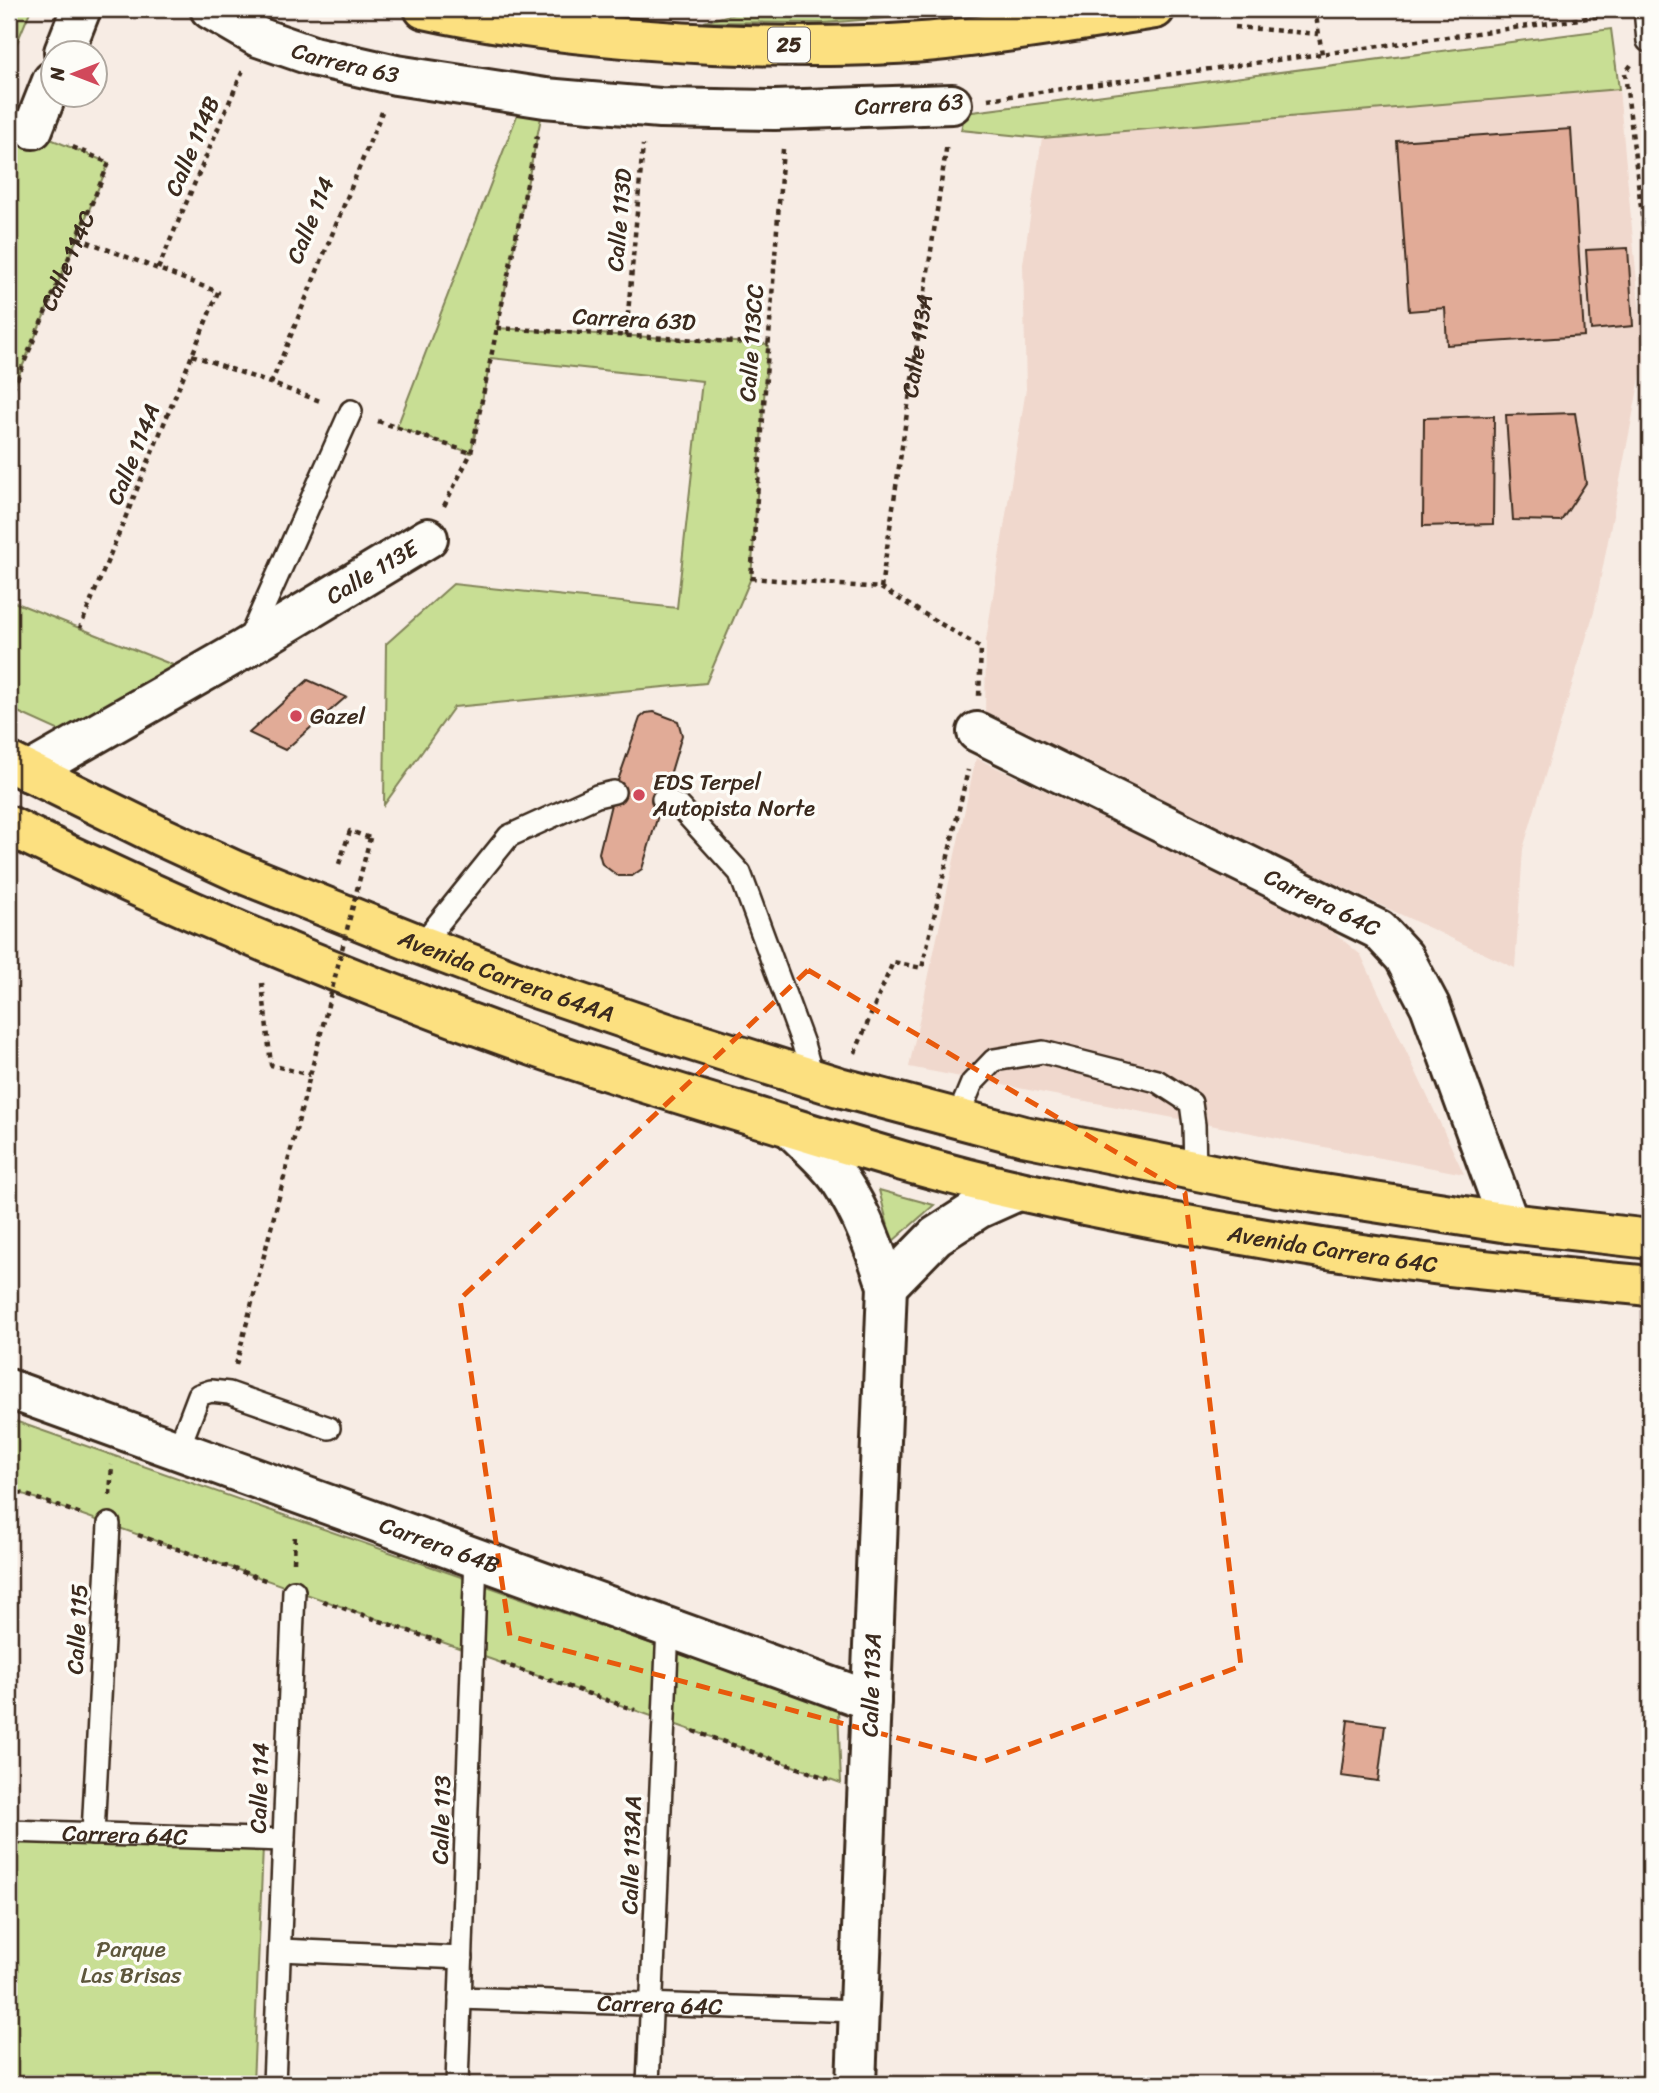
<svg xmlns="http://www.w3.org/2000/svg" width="1659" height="2093" font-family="Sriracha,sans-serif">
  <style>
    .built { fill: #f0d8cd }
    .green { fill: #c8de94; stroke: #828459; stroke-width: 2 }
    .building { fill: #e1ab97; stroke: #3b2a1e; stroke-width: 2 }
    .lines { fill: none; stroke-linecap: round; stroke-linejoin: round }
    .lane-casing { stroke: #3b2a1e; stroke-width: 26 }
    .street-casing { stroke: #3b2a1e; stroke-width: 44 }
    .primary-casing { stroke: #3b2a1e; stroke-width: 44 }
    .highway-casing { stroke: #3b2a1e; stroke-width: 44 }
    .path { stroke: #3b2a1e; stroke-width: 4.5; stroke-dasharray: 5 5; stroke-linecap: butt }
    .lane { stroke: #fdfcf7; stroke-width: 21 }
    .street { stroke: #fdfcf7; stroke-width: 38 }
    .primary { stroke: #fce080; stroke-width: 38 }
    .highway { stroke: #fce080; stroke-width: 38 }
    .path-bridge { stroke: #3b2a1e; stroke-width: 4.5; stroke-dasharray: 5 5; stroke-linecap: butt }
    .marked { fill: none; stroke: #e8590c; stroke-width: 5; stroke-dasharray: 14 9; stroke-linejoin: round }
    .poi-dot { fill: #d1495b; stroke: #fdfcf7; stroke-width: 2.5 }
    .labels { text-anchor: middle; stroke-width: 7; stroke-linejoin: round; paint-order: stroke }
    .shield { fill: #fdfcf7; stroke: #75695f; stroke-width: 2 }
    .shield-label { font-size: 21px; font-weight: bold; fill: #3b2a1e }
    .street-label { font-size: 23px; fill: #3b2a1e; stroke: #fdfcf7 }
    .poi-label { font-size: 23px; fill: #3b2a1e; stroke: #fdfcf7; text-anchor: start }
    .park-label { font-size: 23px; fill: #5e573c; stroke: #fdfcf7 }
  </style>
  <rect width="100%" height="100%" fill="#f7ece4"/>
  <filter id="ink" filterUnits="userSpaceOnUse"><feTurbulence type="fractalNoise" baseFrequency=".0143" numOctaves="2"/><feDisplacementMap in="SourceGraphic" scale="14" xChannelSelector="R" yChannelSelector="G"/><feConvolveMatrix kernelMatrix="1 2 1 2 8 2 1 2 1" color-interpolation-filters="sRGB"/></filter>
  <g filter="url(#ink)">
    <!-- built -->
    <g class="built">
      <path d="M1619,89l25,269 -50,254 -71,237 -8,119 -530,-248 1,-80 40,-251 -3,-125 19,-126z"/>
      <path d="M976,758l341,161 44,36 103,219 -555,-107z"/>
    </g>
    <!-- green -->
    <g class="green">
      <path d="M9,9h22l-22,53z"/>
      <path d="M752,9h245l-173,14 -120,-1z"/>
      <path d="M1611,29l8,60 -577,49 -81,-8 4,-17z"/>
      <path d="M518,113l23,5 -44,210 271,16 -17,234 -45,105 -252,24 -70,98 2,-161 67,-60 224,24 25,-227 -211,-23 -20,95 -74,-26z"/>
      <path d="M9,122l100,41 -100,235z"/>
      <path d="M9,600l174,69 -119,64 -55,-25z"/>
      <path d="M879,1190l55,15 -42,37z"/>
      <path d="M9,1419l829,290 3,74 -832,-294z"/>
      <path d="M9,1835l254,12 -10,237h-244z"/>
    </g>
    <!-- building -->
    <g class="building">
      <path d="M1571,129l13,207 -137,9 -2,-37 -36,3 -12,-170z"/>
      <path d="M1628,248l5,78 -42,4 -5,-80z"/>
      <path d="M1575,413l11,70 -25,38 -48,-1 -7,-105z"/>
      <path d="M1494,416l-1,108 -70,2 1,-108z"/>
      <path d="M308,680l38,17 -61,53 -36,-17z"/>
      <path d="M654,712l24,9 4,14 -40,134 -10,7h-14l-16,-12 -3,-11 15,-61 26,-74 6,-5z"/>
      <path d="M1348,1720l37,5 -7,56 -37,-5z"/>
    </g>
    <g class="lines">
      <!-- lane casing -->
      <g class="lane-casing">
        <g id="lane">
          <path d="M1645,9l3,32"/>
          <path d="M247,644l104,-233"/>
          <path d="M663,799l18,9 59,65 63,171 10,35"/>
          <path d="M421,945l88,-109 88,-40 17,-4"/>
          <path d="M957,1119l15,-36 22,-23 49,-8 114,29 34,22 3,22 1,46"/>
          <path d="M178,1450l21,-55 12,-4 18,2 100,35"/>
          <path id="s3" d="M9,1831l275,9"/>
          <path d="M93,1834l16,-310"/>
          <path d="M280,1950l182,8"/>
          <path id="s4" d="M460,1998l398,13"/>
          <path d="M274,2084l20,-493"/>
          <path d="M457,2084l19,-526"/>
          <path d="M648,2084l20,-457"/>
        </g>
      </g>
      <!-- street casing -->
      <g class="street-casing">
        <g id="street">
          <path id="s5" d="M210,9l48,28 55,19 83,19 149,23 115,10 115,2 177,-6"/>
          <path d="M64,52l17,-43"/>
          <path d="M33,129l19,-48"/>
          <path id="s6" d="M977,732l402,198 25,27 26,49 79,217"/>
          <path id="s7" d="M29,772l215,-123 184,-111"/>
          <path d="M791,1128c15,16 37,34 49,52 22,33 35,69 47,106l-31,798"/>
          <path d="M887,1286l49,-50 42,-27 40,-18"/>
          <path id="s8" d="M9,1389l862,312"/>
        </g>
      </g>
      <!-- primary casing -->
      <g class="primary-casing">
        <g id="primary">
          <path id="s9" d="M9,762l151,74 76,35 185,74 114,43 135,46 169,53 185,49 253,51 232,36 141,16"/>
          <path id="s10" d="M9,826c170,83 346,157 524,220 76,27 153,50 230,73 85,26 170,53 257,72 129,29 259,52 390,70 80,11 160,17 240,25"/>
        </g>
      </g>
      <!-- highway casing -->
      <g class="highway-casing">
        <path id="highway" d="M424,9c95,21 191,30 289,35 77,3 155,4 232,-4 70,-8 140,-20 210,-31"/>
      </g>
      <!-- path -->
      <g class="path">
        <path d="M1315,9l7,45"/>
        <path d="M9,19l4,-10"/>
        <path d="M1235,27l84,7"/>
        <path d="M1631,65l-6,8 25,210"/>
        <path d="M988,99l629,-85"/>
        <path d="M783,149l-32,429 130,10 100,60 -2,48"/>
        <path d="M78,238l140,54 -138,336"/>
        <path d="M158,269l85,-199"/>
        <path d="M497,328l271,16"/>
        <path d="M626,336l17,-191"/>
        <path d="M192,355l131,47"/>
        <path d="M271,384l111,-272"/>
        <path id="s1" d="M9,398l100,-235 -41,-18"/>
        <path d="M378,421l93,32"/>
        <path d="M444,506l27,-53 66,-317"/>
        <path id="s2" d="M881,588l66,-445"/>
        <path d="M339,864l11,-33 20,7"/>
        <path d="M262,983l9,82 39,10"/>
        <path d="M855,1053l38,-91 29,6 46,-198"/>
        <path d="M236,1365l89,-348"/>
        <path d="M9,1489l72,25"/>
        <path d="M110,1495l2,-30"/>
        <path d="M138,1535l130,46"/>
        <path d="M294,1562l1,-30"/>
        <path d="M323,1601l120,42"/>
        <path d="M501,1663l134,47"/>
        <path d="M693,1731l136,48"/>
      </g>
      <!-- lane -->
      <use href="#lane" class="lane"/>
      <!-- street -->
      <use href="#street" class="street"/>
      <!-- primary -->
      <use href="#primary" class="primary"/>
      <!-- highway -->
      <use href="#highway" class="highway"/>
      <!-- path-bridge -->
      <path class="path-bridge" d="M325,1017l45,-179"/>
    </g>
  </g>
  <!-- marked area -->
  <path class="marked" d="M808,970l377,223 56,473 -256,95 -475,-125 -50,-337z"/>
  <!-- markers -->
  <g class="poi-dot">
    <circle cx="296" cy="716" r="7"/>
    <circle cx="639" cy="795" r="7"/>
  </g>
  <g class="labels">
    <!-- shield labels -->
    <rect class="shield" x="768" y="27.5" width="42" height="35" rx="5"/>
    <g class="shield-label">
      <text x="789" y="52">25</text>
    </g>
    <!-- street labels -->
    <g class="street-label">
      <text dy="8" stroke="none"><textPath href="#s5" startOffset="147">Carrera 63</textPath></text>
      <text transform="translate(909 104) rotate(-3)" y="8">Carrera 63</text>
      <text transform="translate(192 146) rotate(-67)" y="8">Calle 114B</text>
      <text transform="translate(310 220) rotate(-68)" y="8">Calle 114</text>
      <text transform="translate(619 220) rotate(-85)" y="8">Calle 113D</text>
      <text dy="8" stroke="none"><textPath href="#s1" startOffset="149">Calle 114C</textPath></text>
      <text transform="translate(634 319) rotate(3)" y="8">Carrera 63D</text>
      <text transform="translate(751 343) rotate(-86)" y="8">Calle 113CC</text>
      <text dy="8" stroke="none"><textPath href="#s2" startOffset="245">Calle 113A</textPath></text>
      <text transform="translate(133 454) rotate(-68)" y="8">Calle 114A</text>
      <text dy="8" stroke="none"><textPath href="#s7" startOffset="397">Calle 113E</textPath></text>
      <text dy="8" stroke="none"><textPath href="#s6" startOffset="385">Carrera 64C</textPath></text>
      <text dy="8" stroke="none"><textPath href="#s9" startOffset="542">Avenida Carrera 64AA</textPath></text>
      <text dy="8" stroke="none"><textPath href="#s10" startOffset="1395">Avenida Carrera 64C</textPath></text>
      <text dy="8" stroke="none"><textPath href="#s8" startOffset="458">Carrera 64B</textPath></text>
      <text transform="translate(77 1629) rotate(-87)" y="8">Calle 115</text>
      <text transform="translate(871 1685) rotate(-88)" y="8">Calle 113A</text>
      <text transform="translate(259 1788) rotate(-88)" y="8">Calle 114</text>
      <text transform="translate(441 1820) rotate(-88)" y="8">Calle 113</text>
      <text dy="8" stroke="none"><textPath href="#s3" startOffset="116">Carrera 64C</textPath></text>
      <text transform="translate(631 1855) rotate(-88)" y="8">Calle 113AA</text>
      <text dy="8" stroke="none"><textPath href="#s4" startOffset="200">Carrera 64C</textPath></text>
    </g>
    <!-- poi labels -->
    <g class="poi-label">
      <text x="310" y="724">Gazel</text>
      <text x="653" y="790">EDS Terpel<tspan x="653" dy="26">Autopista Norte</tspan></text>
    </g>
    <!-- park labels -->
    <g class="park-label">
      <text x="131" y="1957">Parque<tspan x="131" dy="26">Las Brisas</tspan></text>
    </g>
  </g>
  <!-- margin -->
  <rect width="1659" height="2093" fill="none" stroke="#fdfcf7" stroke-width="35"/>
  <rect x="18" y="18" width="1624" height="2058" fill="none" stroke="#3b2a1e" stroke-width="2.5" filter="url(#ink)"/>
  <!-- north arrow -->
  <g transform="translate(74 74) rotate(270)"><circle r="33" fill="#fdfcf7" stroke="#afa8a0" stroke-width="2"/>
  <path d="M0-5L12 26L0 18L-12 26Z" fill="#d1495b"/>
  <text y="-10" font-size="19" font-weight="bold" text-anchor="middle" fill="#3b2a1e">N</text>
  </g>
</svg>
